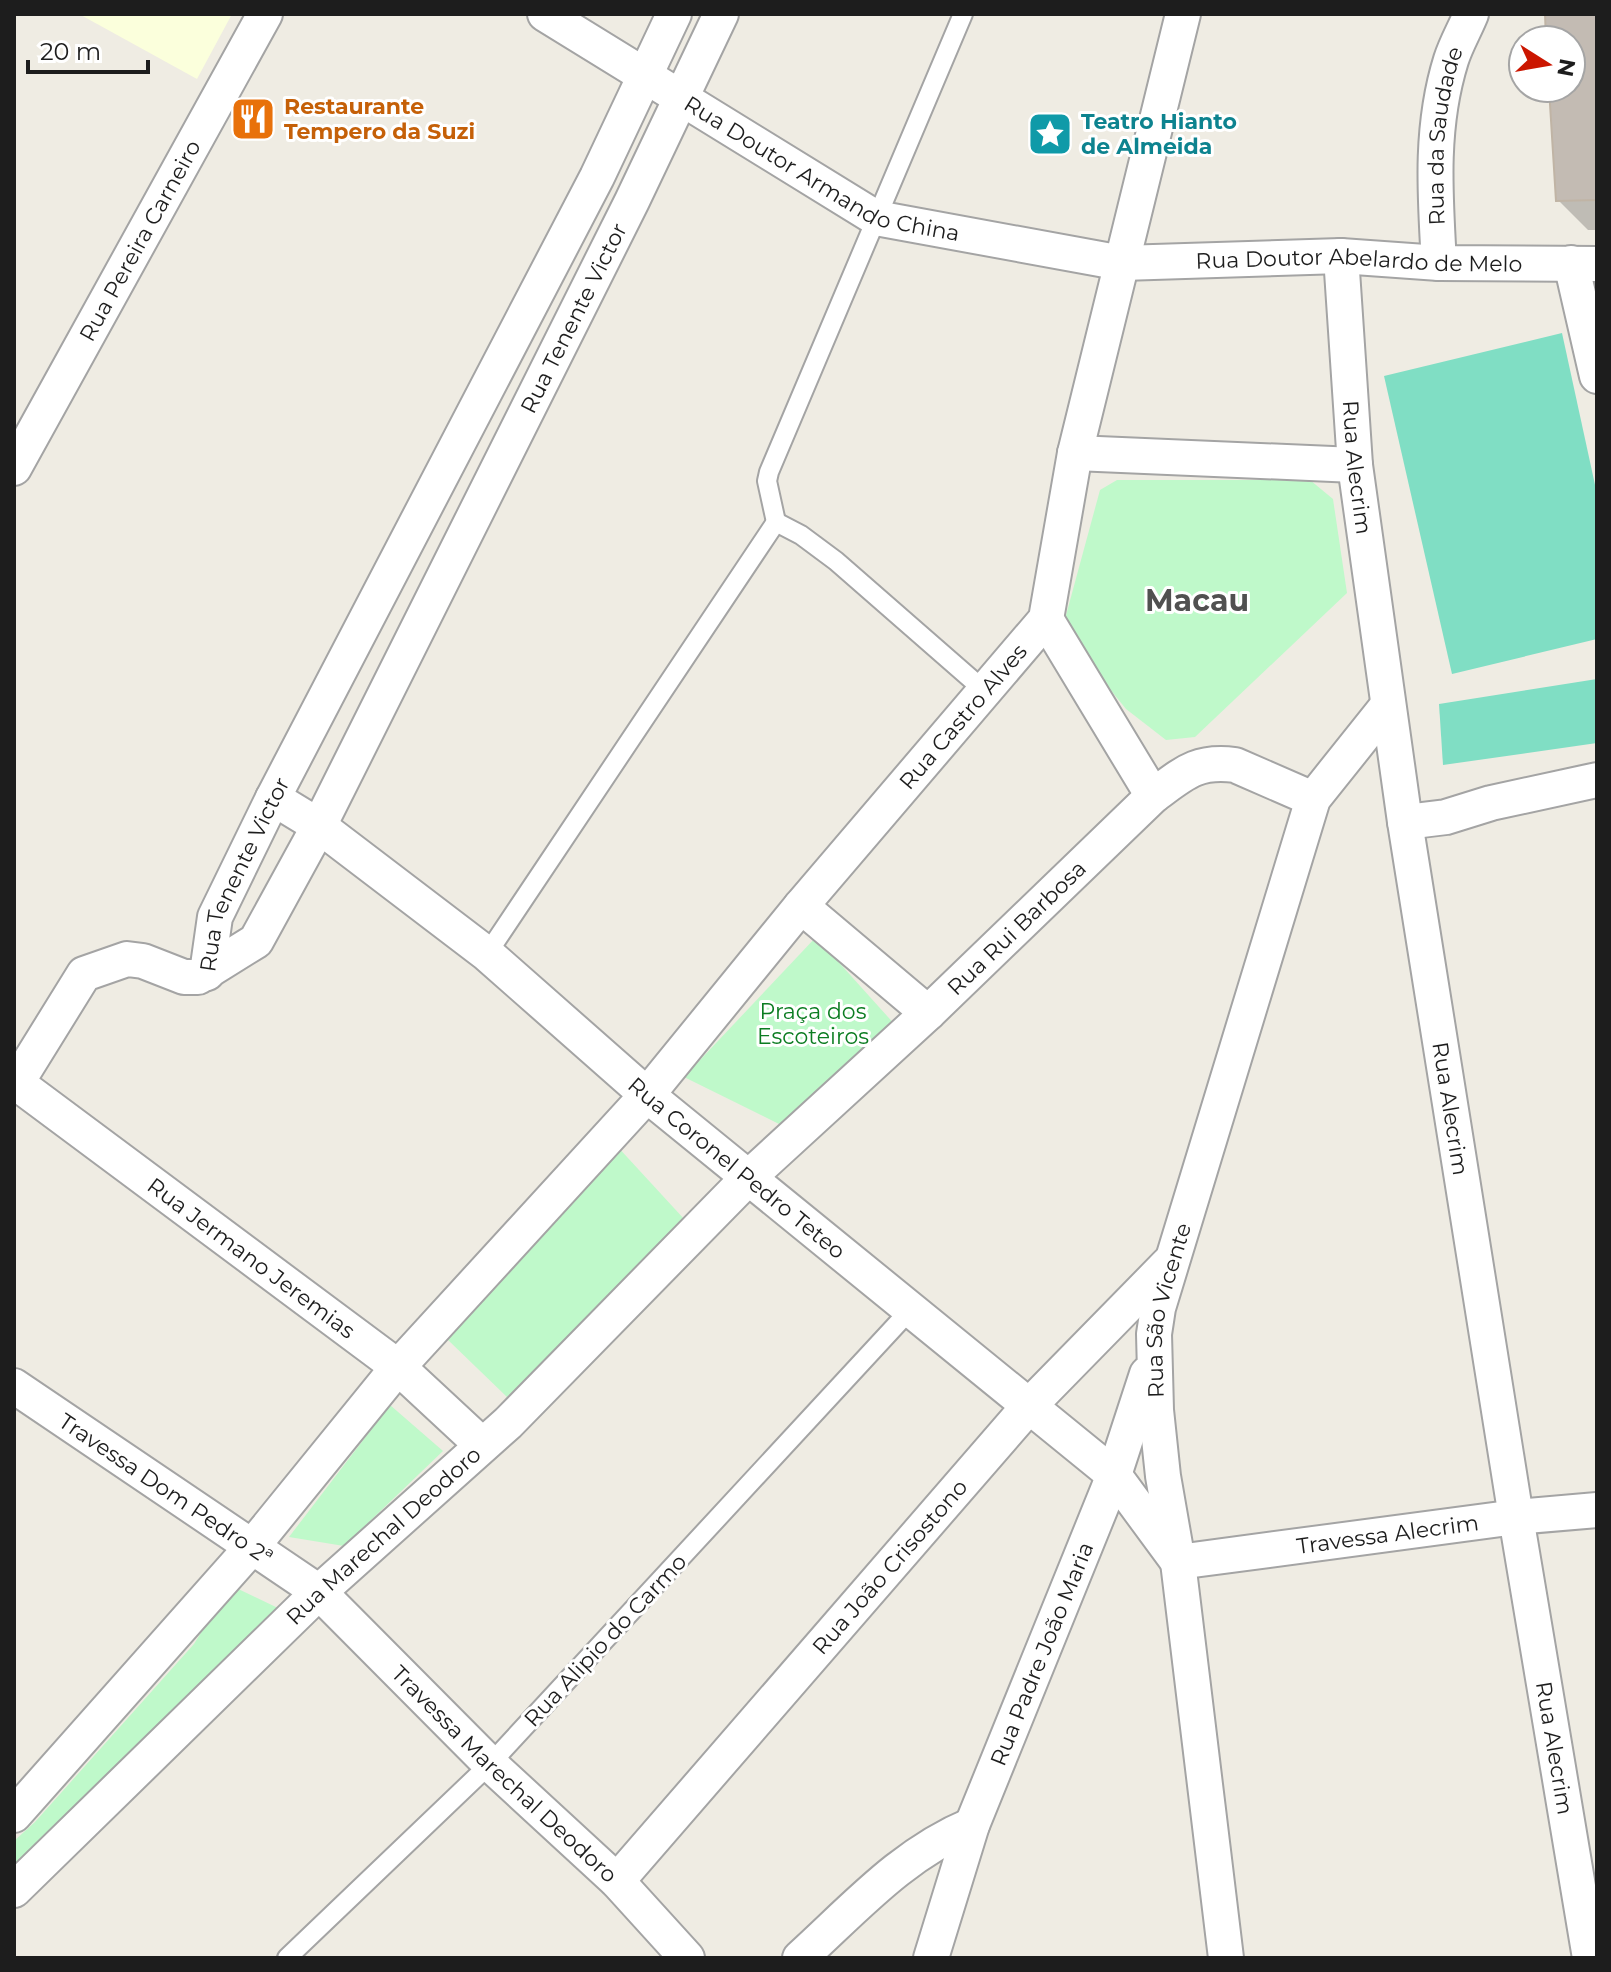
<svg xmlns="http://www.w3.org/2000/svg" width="1611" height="1972" font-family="Montserrat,sans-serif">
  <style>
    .education { fill: #fbffdc }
    .park { fill: #bff9ca }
    .pitch { fill: #80dec4 }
    .shadow { fill: #0003 }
    .building { fill: #c3bbb3; stroke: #c0b4a5; stroke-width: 2 }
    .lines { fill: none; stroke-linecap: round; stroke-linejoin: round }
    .lane-casing { stroke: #a4a4a4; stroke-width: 22 }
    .street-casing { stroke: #a4a4a4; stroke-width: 38 }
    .lane { stroke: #fff; stroke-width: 18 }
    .street { stroke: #fff; stroke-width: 34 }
    .labels { text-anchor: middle; stroke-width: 6; stroke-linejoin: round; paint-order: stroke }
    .food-label { font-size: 22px; font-weight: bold; fill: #c56008; stroke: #fff; text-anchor: start }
    .culture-label { font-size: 22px; font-weight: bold; fill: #0d838f; stroke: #fff; text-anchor: start }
    .street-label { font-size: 22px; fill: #1d1d1d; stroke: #fff }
    .park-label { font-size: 22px; fill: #0b7c21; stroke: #fff }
    .district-label { font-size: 30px; font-weight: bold; fill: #505050; stroke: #fff }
  </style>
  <rect width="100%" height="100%" fill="#efece3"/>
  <!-- education -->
  <path class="education" d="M79,14h153l-35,65z"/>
  <!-- park -->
  <g class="park">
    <path d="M1117,480h193l23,19 14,94 -152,144 -29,3 -40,-31 -64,-79 38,-140z"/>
    <path d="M816,937l81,90 -118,97 -95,-47z"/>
    <path d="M616,1145l69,75 -178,177 -59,-57z"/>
    <path d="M390,1405l53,46 -99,95 -55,-9z"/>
    <path d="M230,1585l48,23 -264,265v-32l21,-19 159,-178z"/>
  </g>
  <!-- pitch -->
  <g class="pitch">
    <path d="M1562,333l35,161v145l-145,35 -68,-298z"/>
    <path d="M1597,679v64l-154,22 -4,-61z"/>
  </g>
  <!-- shadow -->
  <path class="shadow" d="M1547,14h50v216h-9l-30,-30 -7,-112h20v-48h-23z"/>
  <!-- building -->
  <path class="building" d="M1545,14h52v186l-41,1 -7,-113h22v-48h-25z"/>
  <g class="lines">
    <!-- lane casing -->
    <g class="lane-casing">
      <g id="lane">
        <path d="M776,522l-9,-41 2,-9 194,-458"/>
        <path d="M487,954l289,-432 25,13 35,26 150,131"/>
        <path d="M287,1958l203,-194 421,-455"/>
      </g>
    </g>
    <!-- street casing -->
    <g class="street-casing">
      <g id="street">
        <path id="s1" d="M545,14l331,204 246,45 219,-7 98,7 158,1"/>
        <path id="s2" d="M1341,256l14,209 50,357 111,695 74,441"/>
        <path id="s3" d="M1439,263c-4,-69 -9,-136 12,-203 5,-16 14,-31 20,-46"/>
        <path d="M1571,263l26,113"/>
        <path d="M1075,453l280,12"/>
        <path id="s4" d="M14,468l251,-454"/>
        <path d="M1046,619l107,177"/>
        <path id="s5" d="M273,798l46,28 168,128 160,141 467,380 64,87 338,-45 81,-7"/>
        <path d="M1405,822l41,-5 45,-14 106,-23"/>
        <path d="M801,906l127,107"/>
        <path id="s6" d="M207,973l8,-56 58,-119 324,-621 77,-163"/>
        <path id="s7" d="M14,1081l384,286 84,78"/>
        <path id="s8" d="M14,1087l70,-113 43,-15 16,2 41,16h14l58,-36 63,-115 313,-625 89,-187"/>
        <path id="s9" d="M14,1386l305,206 171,172 127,117 70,77"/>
        <path id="s10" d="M14,1815l237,-267 147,-181 249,-272 154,-189 245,-287 29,-166 108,-439"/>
        <path id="s11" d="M617,1881l412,-475 139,-142"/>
        <path id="s12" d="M14,1890l305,-298 189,-169 241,-246 179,-164 225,-217c30,-22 43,-36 82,-31l78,34"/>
        <path d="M800,1958c55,-50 102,-104 172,-133"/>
        <path id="s13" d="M931,1958l41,-133 142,-350 33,-101"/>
        <path id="s14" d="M1226,1958l-48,-396 -15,-86 -7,-66 -2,-76 4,-26 155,-509 75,-94"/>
      </g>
    </g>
    <!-- lane -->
    <use href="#lane" class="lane"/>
    <!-- street -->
    <use href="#street" class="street"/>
  </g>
  <!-- icons -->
  <defs>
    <g id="restaurant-square" transform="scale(2.3)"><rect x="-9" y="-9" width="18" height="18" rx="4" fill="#e8710a" stroke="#fff"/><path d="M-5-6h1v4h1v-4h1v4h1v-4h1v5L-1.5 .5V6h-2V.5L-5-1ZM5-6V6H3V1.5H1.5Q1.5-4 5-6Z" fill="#fff"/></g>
    <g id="sight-square" transform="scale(2.3)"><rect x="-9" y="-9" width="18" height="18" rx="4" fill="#0f9aa8" stroke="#fff"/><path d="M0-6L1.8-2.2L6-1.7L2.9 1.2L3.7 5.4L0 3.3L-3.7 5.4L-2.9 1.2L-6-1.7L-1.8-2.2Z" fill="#fff"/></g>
  </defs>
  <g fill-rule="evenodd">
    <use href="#restaurant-square" x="253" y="119"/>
    <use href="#sight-square" x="1050" y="134"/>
  </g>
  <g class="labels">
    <!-- food labels -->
    <g class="food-label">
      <text x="284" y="114">Restaurante<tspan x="284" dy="25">Tempero da Suzi</tspan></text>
    </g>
    <!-- culture labels -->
    <g class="culture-label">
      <text x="1081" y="129">Teatro Hianto<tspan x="1081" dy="25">de Almeida</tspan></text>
    </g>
    <!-- street labels -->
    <g class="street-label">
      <text dy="8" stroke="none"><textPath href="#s3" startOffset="128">Rua da Saudade</textPath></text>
      <text dy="8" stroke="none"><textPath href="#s1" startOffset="320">Rua Doutor Armando China</textPath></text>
      <text dy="8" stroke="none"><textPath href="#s4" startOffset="260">Rua Pereira Carneiro</textPath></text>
      <text dy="8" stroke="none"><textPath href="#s1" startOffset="876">Rua Doutor Abelardo de Melo</textPath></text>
      <text dy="8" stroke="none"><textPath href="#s8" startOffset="1020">Rua Tenente Victor</textPath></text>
      <text dy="8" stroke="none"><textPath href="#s2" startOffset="212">Rua Alecrim</textPath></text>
      <text dy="8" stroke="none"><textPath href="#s10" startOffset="1452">Rua Castro Alves</textPath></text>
      <text dy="8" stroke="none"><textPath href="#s6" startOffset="106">Rua Tenente Victor</textPath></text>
      <text dy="8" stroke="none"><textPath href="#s12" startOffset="1390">Rua Rui Barbosa</textPath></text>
      <text dy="8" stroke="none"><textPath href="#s2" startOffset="860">Rua Alecrim</textPath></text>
      <text dy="8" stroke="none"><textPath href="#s5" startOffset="594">Rua Coronel Pedro Teteo</textPath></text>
      <text dy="8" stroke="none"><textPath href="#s7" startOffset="296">Rua Jermano Jeremias</textPath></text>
      <text dy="8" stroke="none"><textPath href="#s14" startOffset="654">Rua São Vicente</textPath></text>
      <text transform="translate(166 1489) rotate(34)" y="8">Travessa Dom Pedro 2ª</text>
      <text dy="8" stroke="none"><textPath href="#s5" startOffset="1400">Travessa Alecrim</textPath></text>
      <text dy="8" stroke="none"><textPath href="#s12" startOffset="512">Rua Marechal Deodoro</textPath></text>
      <text dy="8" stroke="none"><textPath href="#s11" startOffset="416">Rua João Crisostono</textPath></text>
      <text transform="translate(605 1640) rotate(-47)" y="8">Rua Alipio do Carmo</text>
      <text dy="8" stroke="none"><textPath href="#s13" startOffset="324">Rua Padre João Maria</textPath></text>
      <text dy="8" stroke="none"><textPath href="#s2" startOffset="1508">Rua Alecrim</textPath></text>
      <text dy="8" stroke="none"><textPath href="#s9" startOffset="628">Travessa Marechal Deodoro</textPath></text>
    </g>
    <!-- park labels -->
    <g class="park-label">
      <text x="813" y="1019">Praça dos<tspan x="813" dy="25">Escoteiros</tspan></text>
    </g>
    <!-- district labels -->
    <g class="district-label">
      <text x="1197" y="611">Macau</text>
    </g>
  </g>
  <!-- border -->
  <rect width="1611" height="1972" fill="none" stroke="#1d1d1d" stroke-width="32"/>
  <!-- north arrow -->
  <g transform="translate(1547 64) rotate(101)"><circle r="38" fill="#ffffff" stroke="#a5a5a5" stroke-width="2"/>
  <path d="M0-6L14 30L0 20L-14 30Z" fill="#cb1600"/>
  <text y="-12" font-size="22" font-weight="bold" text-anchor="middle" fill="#1d1d1d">N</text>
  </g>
  <!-- scale -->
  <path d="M28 60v12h120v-12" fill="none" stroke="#1d1d1d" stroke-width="4"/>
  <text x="40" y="60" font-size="24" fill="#1d1d1d" stroke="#ffffff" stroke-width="6" paint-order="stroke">20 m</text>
</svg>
